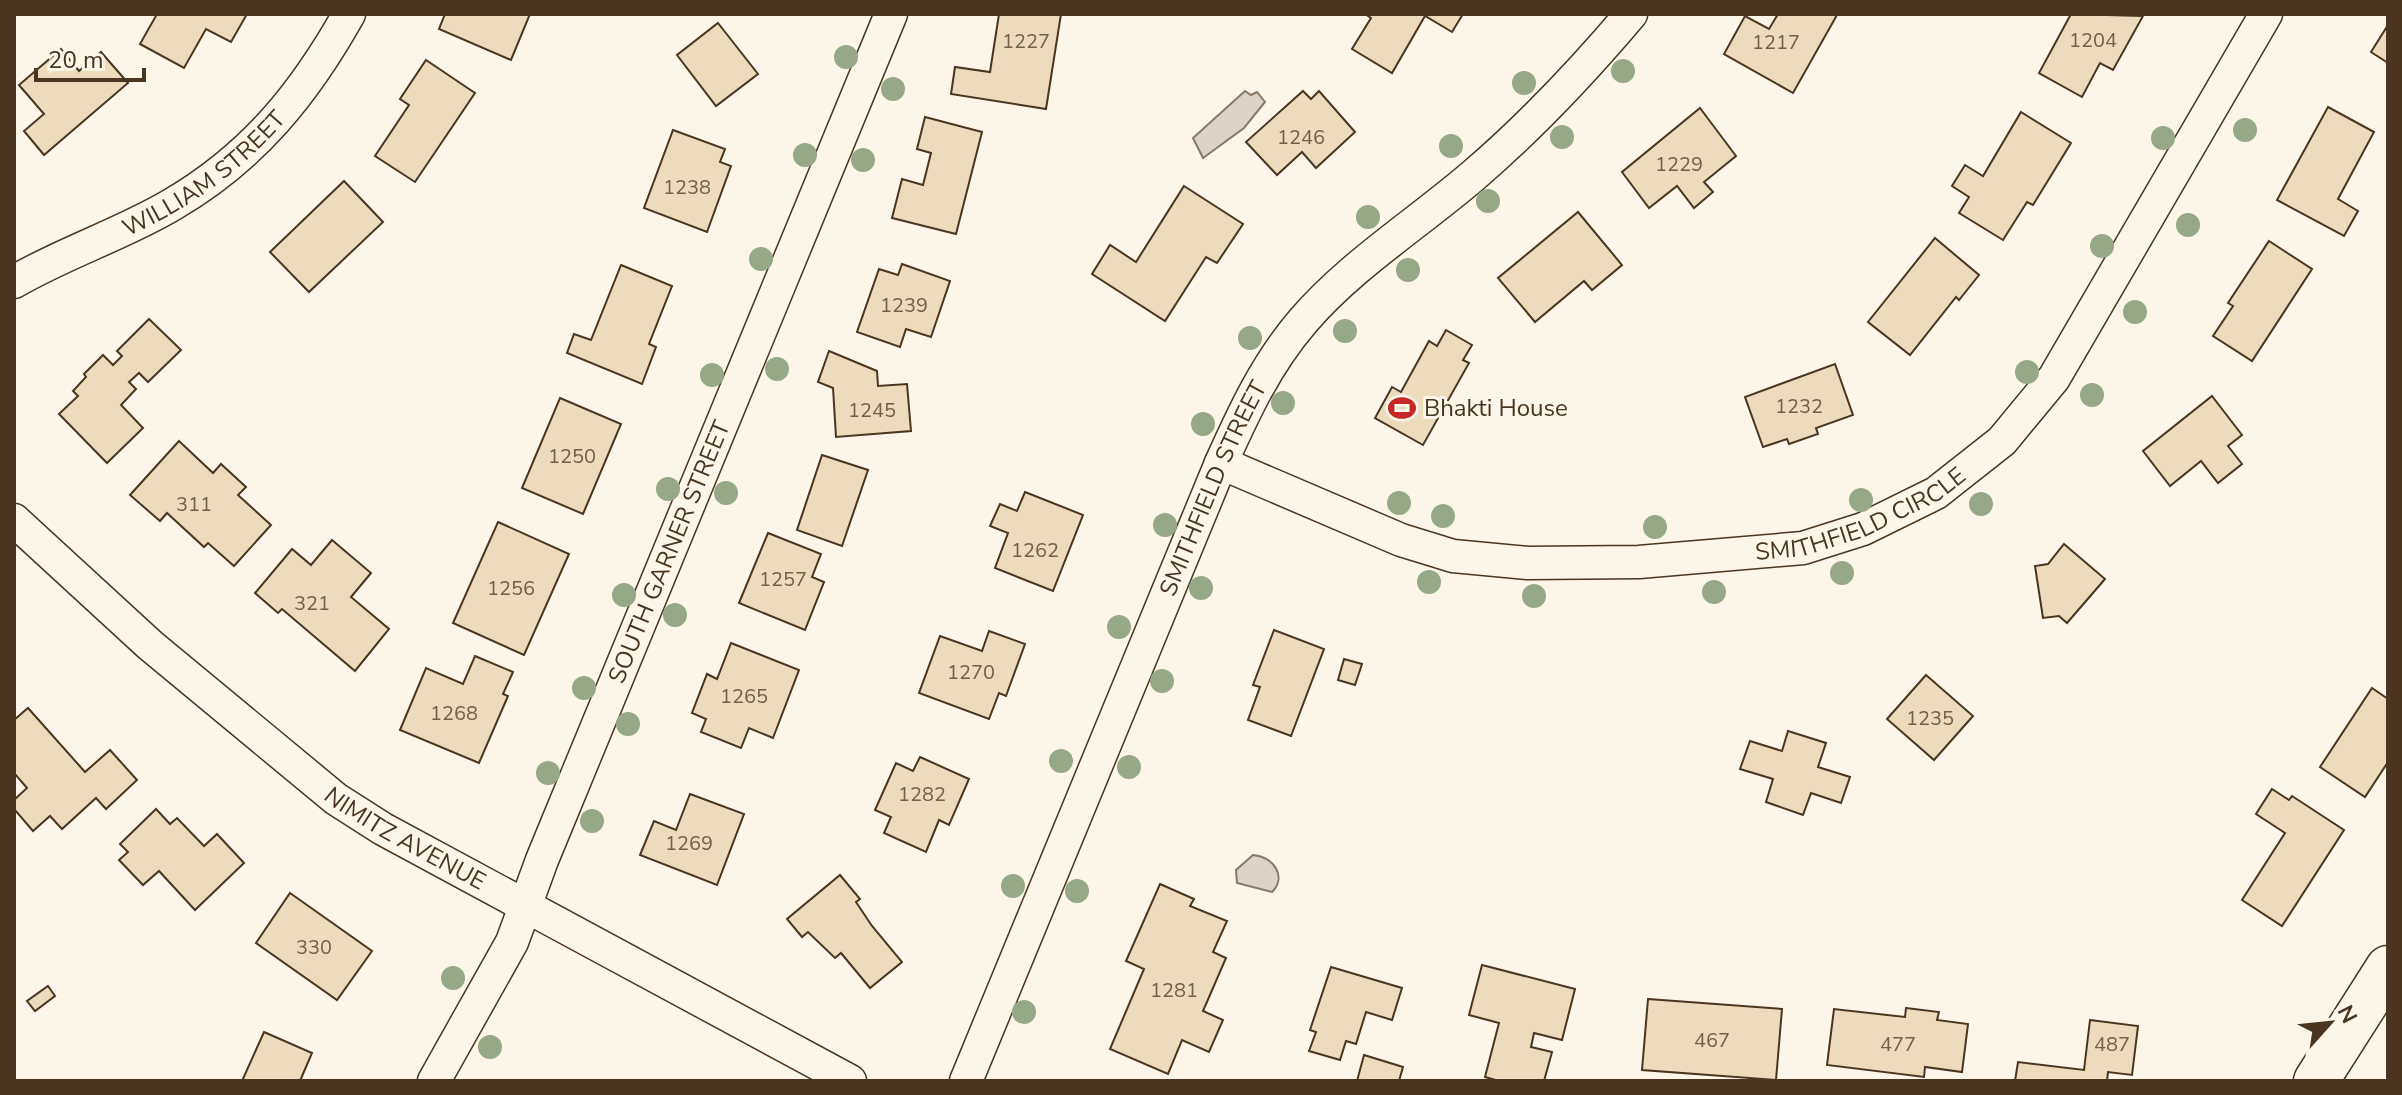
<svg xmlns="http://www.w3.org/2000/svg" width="2402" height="1095" font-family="'Nunito Sans',sans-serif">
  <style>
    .water { fill: #dcd4c6; stroke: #887966; stroke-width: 2 }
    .building { fill: #ecdcbc; stroke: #4a3520; stroke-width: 2 }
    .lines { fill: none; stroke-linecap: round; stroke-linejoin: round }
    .street-casing { stroke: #4a3520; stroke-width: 35 }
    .secondary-casing { stroke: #4a3520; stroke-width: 47 }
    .street { stroke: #fbf6e9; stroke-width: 32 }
    .secondary { stroke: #fbf6e9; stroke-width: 44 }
    .tree { fill: #96a887 }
    .labels { text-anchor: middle; stroke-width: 6; stroke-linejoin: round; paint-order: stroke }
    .number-label { font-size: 20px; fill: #725f47 }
    .street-label { font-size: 24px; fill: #4a3520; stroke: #fbf6e9 }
    .poi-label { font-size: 24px; fill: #4a3520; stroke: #fbf6e9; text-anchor: start }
  </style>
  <rect width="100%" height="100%" fill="#fbf6e9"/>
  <!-- water -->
  <g class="water">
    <path d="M1245,91l6,4 6,-3 8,10 -21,26 -41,30 -10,-20z"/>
    <path d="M1253,855c19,1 35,21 19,37l-35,-9 -1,-13z"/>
  </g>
  <!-- building -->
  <g class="building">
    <path d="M157,14h90l-16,28 -25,-13 -22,39 -44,-24z"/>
    <path d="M445,14h85l-19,46 -72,-31z"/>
    <path d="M999,14h62l-15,95 -95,-15 4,-27 35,5z"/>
    <path d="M1365,14h98l-11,18 -27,-16 -33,57 -40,-24 19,-31z"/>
    <path d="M1778,14l59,1 -44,78 -69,-39 21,-38 24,13z"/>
    <path d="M2071,14l72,2 -30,54 -13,-7 -18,34 -43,-24z"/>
    <path d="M718,23l40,51 -42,32 -39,-51z"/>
    <path d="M2388,25v38l-17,-11z"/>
    <path d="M61,49l18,22 22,-19 27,31 -84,72 -20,-24 20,-17 -25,-29z"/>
    <path d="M426,60l49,33 -60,89 -40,-26 34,-51 -9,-6z"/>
    <path d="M1303,91l8,8 8,-8 36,41 -39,36 -14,-16 -25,23 -31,-33z"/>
    <path d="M2328,107l46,25 -36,67 20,12 -14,25 -67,-36z"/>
    <path d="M1700,108l36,48 -32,26 9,10 -19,16 -17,-22 -28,22 -27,-36z"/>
    <path d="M2021,112l50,31 -38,62 -6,-3 -24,38 -44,-27 10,-16 -17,-11 13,-21 18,11z"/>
    <path d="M925,117l57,15 -26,102 -64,-16 10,-39 21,6 8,-32 -14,-4z"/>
    <path d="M673,130l52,19 -5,13 11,4 -24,66 -63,-24z"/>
    <path d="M344,181l39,41 -74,70 -39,-40z"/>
    <path d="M1184,186l59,38 -26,39 -11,-6 -41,64 -73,-47 18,-29 26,17z"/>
    <path d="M1578,212l44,53 -30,25 -8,-9 -49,41 -37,-44z"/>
    <path d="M1935,238l44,37 -20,25 -3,-3 -46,58 -42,-33z"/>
    <path d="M2269,241l43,28 -60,92 -39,-25 20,-30 -5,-3z"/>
    <path d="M902,264l48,17 -19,56 -25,-8 -6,18 -43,-15 22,-63 19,6z"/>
    <path d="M621,265l51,21 -23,58 7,3 -14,37 -75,-31 7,-19 17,6z"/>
    <path d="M149,319l32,31 -33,32 -9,-9 -10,9 7,7 -15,16 22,23 -36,35 -48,-49 19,-18 -5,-5 13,-14 -2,-3 19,-19 10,10 9,-9 -5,-5z"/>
    <path d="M1446,330l26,15 -9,15 6,3 -46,82 -48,-27 17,-31 9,5 28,-51 8,5z"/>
    <path d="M829,351l48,20 1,15 29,-2 4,47 -75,6 -3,-49 -15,-6z"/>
    <path d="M1835,364l18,51 -37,13 2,6 -29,10 -2,-5 -24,8 -18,-50z"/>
    <path d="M2212,396l30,39 -14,11 14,18 -24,19 -17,-22 -31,25 -27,-35z"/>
    <path d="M560,398l61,26 -38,90 -61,-26z"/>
    <path d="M179,441l34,32 8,-9 25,23 -8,8 33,30 -37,41 -26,-23 -4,4 -37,-34 -7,8 -30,-26z"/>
    <path d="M822,455l46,15 -26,76 -45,-16z"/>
    <path d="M1025,492l58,23 -30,76 -58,-23 13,-35 -18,-7 10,-22 17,7z"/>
    <path d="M498,522l71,32 -45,101 -71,-32z"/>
    <path d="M768,533l53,21 -9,23 12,5 -19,48 -66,-27z"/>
    <path d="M332,540l39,33 -20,24 38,32 -34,42 -73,-62 -4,4 -23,-20 37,-44 19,16z"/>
    <path d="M2064,544l41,35 -38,44 -8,-7 -16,2 -8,-52 13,-2z"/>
    <path d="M1274,630l50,19 -33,87 -43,-16 12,-33 -7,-2z"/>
    <path d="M989,631l36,13 -19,52 -7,-3 -10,26 -70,-26 21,-57 42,15z"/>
    <path d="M731,643l68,27 -26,68 -24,-10 -8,20 -40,-16 5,-13 -14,-6 15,-39 10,5z"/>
    <path d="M475,656l38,16 -10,22 5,2 -29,67 -79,-33 26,-62 37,16z"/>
    <path d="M1344,659l18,5 -7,21 -17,-5z"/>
    <path d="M1926,675l47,41 -39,44 -47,-41z"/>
    <path d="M2372,688l16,11v63l-23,35 -45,-30z"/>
    <path d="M28,708l57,64 25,-22 27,30 -31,29 -10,-11 -34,31 -12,-13 -17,15 -19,-22v-9l13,-12 -13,-15v-53z"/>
    <path d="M1788,731l38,12 -8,24 32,10 -9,26 -30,-10 -8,22 -37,-13 7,-23 -33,-10 10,-28 32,10z"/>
    <path d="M920,757l49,22 -20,46 -10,-5 -13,32 -42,-19 7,-16 -16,-7 21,-47 17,8z"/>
    <path d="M2272,789l17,11 3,-4 52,34 -62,96 -40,-26 43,-67 -29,-19z"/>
    <path d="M690,794l54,20 -27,71 -77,-30 14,-34 22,9z"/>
    <path d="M156,809l14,15 7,-6 27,28 13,-12 27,29 -49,47 -36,-39 -16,14 -24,-25 9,-8 -8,-8z"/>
    <path d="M840,875l20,24 -4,3 16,24 30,36 -32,26 -29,-35 -6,5 -27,-26 -6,5 -15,-18z"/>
    <path d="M1160,884l34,15 -4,7 37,15 -14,31 13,6 -23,53 20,9 -14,32 -27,-12 -14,34 -58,-25 34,-80 -18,-8z"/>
    <path d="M290,893l82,58 -35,49 -81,-57z"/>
    <path d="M1482,965l93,24 -13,51 -28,-7 -3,14 21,5 -8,29h-45l-14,-4 14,-54 -30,-8z"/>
    <path d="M1331,967l71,21 -10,32 -26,-8 -10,32 -10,-3 -6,19 -31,-9 7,-19 -6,-2z"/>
    <path d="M48,986l7,10 -20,15 -8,-10z"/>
    <path d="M1648,999l134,10 -6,71 -134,-10z"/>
    <path d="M1906,1008l33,4 -2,8 31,4 -6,48 -37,-5 -1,10 -97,-12 7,-56 71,8z"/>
    <path d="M2090,1020l48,6 -6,49 -24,-3 -1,9h-92l3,-19 66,8z"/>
    <path d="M264,1032l48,21 -12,28h-58z"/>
    <path d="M1364,1055l39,12 -4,14h-42z"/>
  </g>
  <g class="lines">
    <!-- street casing -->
    <g class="street-casing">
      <g id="street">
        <path id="s1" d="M14,282c51,-30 109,-48 159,-78 80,-47 131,-110 176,-190"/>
        <path id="s2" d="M1221,463l180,77 52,16 75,7 111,-1 164,-14 60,-19 73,-36 66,-52 52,-63 212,-364"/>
        <path id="s3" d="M14,520l136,125 186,154 47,30 467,252"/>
        <path id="s4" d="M434,1081l78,-139 30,-82 349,-846"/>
        <path id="s5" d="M966,1081l255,-618c23,-51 45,-99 82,-142 48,-56 114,-97 171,-146 57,-49 108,-103 157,-161"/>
      </g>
    </g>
    <!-- secondary casing -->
    <g class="secondary-casing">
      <path id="secondary" d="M2316,1081l72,-113"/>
    </g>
    <!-- street -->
    <use href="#street" class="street"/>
    <!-- secondary -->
    <use href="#secondary" class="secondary"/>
  </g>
  <!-- trees -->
  <g class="tree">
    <circle cx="846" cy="57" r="12"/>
    <circle cx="1623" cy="71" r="12"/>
    <circle cx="1524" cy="83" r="12"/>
    <circle cx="893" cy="89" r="12"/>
    <circle cx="2245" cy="130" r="12"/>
    <circle cx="1562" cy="137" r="12"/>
    <circle cx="2163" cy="138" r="12"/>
    <circle cx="1451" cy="146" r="12"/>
    <circle cx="805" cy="155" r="12"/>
    <circle cx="863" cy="160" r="12"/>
    <circle cx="1488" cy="201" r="12"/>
    <circle cx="1368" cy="217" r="12"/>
    <circle cx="2188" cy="225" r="12"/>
    <circle cx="2102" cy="246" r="12"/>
    <circle cx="761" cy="259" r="12"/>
    <circle cx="1408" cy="270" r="12"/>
    <circle cx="2135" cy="312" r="12"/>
    <circle cx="1345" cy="331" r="12"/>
    <circle cx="1250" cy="338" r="12"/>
    <circle cx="777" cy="369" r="12"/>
    <circle cx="2027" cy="372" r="12"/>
    <circle cx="712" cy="375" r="12"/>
    <circle cx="2092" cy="395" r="12"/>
    <circle cx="1283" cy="403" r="12"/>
    <circle cx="1203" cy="424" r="12"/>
    <circle cx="668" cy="489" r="12"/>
    <circle cx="726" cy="493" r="12"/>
    <circle cx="1861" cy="500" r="12"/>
    <circle cx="1399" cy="503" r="12"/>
    <circle cx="1981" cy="504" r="12"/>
    <circle cx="1443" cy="516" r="12"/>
    <circle cx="1165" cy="525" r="12"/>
    <circle cx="1655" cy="527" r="12"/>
    <circle cx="1842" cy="573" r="12"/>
    <circle cx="1429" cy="582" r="12"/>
    <circle cx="1201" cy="588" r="12"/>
    <circle cx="1714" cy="592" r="12"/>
    <circle cx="624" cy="595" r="12"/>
    <circle cx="1534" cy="596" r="12"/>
    <circle cx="675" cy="615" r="12"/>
    <circle cx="1119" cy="627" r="12"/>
    <circle cx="1162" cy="681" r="12"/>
    <circle cx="584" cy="688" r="12"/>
    <circle cx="628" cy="724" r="12"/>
    <circle cx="1061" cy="761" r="12"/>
    <circle cx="1129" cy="767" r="12"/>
    <circle cx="548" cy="773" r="12"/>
    <circle cx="592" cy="821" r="12"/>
    <circle cx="1013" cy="886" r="12"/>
    <circle cx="1077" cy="891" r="12"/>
    <circle cx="453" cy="978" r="12"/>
    <circle cx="1024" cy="1012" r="12"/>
    <circle cx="490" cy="1047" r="12"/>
  </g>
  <!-- icons -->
  <defs>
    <g id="stadium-bare" transform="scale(2.16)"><path d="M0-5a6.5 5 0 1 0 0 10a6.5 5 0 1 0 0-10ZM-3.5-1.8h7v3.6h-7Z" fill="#c62828" stroke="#fbf6e9" stroke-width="2.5" paint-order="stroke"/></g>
  </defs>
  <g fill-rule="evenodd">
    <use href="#stadium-bare" x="1402" y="408"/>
  </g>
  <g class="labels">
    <!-- number labels -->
    <g class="number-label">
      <text x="2093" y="47">1204</text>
      <text x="1026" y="48">1227</text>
      <text x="1776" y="49">1217</text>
      <text x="1301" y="144">1246</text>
      <text x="1679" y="171">1229</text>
      <text x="687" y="194">1238</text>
      <text x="904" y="312">1239</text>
      <text x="1799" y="413">1232</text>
      <text x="872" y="417">1245</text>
      <text x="572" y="463">1250</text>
      <text x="194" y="511">311</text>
      <text x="1035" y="557">1262</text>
      <text x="783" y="586">1257</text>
      <text x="511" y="595">1256</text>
      <text x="312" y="610">321</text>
      <text x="971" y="679">1270</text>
      <text x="744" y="703">1265</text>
      <text x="454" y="720">1268</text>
      <text x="1930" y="725">1235</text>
      <text x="922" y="801">1282</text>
      <text x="689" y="850">1269</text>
      <text x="314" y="954">330</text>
      <text x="1174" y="997">1281</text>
      <text x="1712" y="1047">467</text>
      <text x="1898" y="1051">477</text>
      <text x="2112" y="1051">487</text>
    </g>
    <!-- street labels -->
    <g class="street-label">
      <text dy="8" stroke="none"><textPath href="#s1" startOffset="220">WILLIAM STREET</textPath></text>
      <text dy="8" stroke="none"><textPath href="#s5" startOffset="642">SMITHFIELD STREET</textPath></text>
      <text dy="8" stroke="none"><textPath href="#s2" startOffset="666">SMITHFIELD CIRCLE</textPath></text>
      <text dy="8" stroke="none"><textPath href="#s4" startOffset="580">SOUTH GARNER STREET</textPath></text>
      <text dy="8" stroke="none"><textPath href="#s3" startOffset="506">NIMITZ AVENUE</textPath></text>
    </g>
    <!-- poi labels -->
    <g class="poi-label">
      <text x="1424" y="416">Bhakti House</text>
    </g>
  </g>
  <!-- border -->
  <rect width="2402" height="1095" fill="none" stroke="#4a3520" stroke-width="32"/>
  <!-- north arrow -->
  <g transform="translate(2330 1023) rotate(63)" stroke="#fbf6e9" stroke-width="6" paint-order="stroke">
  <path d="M0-6L14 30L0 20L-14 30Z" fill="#4a3520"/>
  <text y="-12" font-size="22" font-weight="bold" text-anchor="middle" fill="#4a3520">N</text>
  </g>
  <!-- scale -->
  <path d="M36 68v12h108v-12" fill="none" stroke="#4a3520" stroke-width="4"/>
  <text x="48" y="68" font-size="24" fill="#4a3520" stroke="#fbf6e9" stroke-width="6" paint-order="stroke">20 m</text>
</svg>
